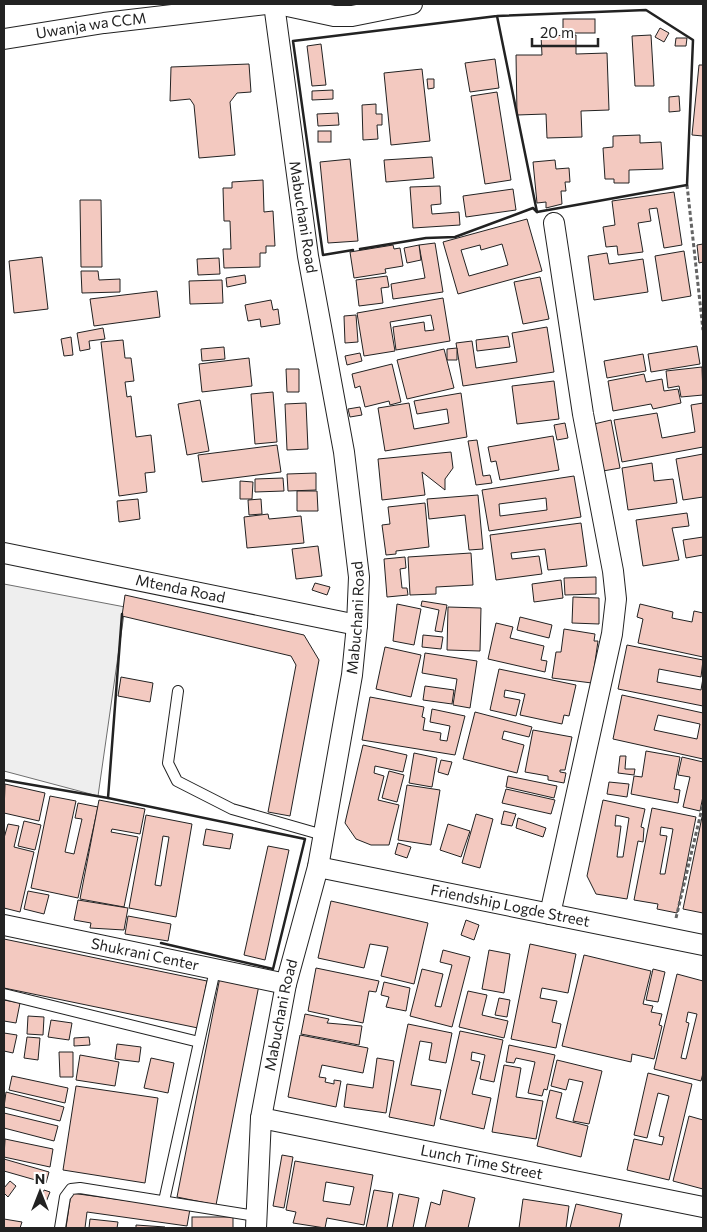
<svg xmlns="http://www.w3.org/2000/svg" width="707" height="1232" font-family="Commissioner,sans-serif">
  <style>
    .green { fill: #eee; stroke: #6f6f6f }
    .building { fill: #f3c9c0; stroke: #222; fill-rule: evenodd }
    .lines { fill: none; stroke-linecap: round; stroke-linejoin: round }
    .lane-casing { stroke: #222; stroke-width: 12 }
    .street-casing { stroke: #222; stroke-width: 22 }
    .path { stroke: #646464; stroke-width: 3; stroke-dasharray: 4 2.5; stroke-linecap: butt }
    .lane { stroke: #fff; stroke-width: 10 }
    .street { stroke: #fff; stroke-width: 20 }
    .wall { stroke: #222; stroke-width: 2.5 }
    .labels { text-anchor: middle; stroke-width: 4; stroke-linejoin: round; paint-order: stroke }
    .street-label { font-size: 15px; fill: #222; stroke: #fff }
  </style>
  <rect width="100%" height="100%" fill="#fff"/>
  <!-- green -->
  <path class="green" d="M4,584l121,23 -27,189 -94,-25z"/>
  <!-- building -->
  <g class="building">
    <rect x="563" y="19" width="32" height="14"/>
    <path d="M660,28l9,5 -5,9 -9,-5z"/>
    <path d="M576,35v19l31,-1 2,57 -28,1 1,26 -35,1 -1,-24 -29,1 -1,-60h26l-1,-19z"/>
    <path d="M651,35l3,51h-19l-3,-50z"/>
    <path d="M676,38h11l-1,8h-11z"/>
    <path d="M321,44l5,41 -14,1 -5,-40z"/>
    <path d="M495,59l4,29 -29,4 -5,-29z"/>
    <path d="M249,64l2,28 -14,1 -7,9 5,53 -36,3 -5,-53 -4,-6 -20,2 1,-34z"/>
    <path d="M699,65h4v71l-11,-1z"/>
    <path d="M422,69l8,72 -39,4 -7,-72z"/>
    <path d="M427,79h7v9l-6,1z"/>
    <path d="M333,90v9l-21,1v-9z"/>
    <path d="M497,92l14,88 -26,4 -14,-88z"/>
    <path d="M679,96l1,15 -11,1v-15z"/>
    <path d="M376,104v10h6v11h-5l1,14 -15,1 -1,-35z"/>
    <path d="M338,113l1,12 -21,1 -1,-12z"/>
    <rect x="318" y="131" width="13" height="11"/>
    <path d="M640,135v8l21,-1 2,27 -34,1v13h-15v-4h-9l-2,-31 10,-1v-11z"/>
    <path d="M432,157l2,21 -48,4 -2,-22z"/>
    <path d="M350,159l8,82 -30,2 -8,-81z"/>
    <path d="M555,160l1,9 13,-1 1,14h-5l1,9h-5l1,13 -16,4v-6l-9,1 -4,-41z"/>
    <path d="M263,180l1,32 9,-1 2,35h-9v7h-6v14l-36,1 -1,-19h8l-1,-28h-6l-1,-33h9v-6z"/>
    <path d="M440,186l1,18 -10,1 1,9 27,-2 1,13 -47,3 -3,-41z"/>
    <path d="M513,189l3,21 -50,7 -3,-21z"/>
    <path d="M674,192l8,53 -18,3 -7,-40 -8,1 2,12 -13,2 5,29 -25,3 -1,-9 -11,1 -3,-20 12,-2 -3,-24z"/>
    <path d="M80,200h21l1,67h-21z"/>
    <path d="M527,219l15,52 -84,23 -15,-52zM502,244l6,21 -39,11 -8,-26 19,-5 1,5z"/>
    <path d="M435,243l8,49 -50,7 -2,-15 34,-6 -6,-33z"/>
    <path d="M703,244v18l-4,1 -2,-18z"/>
    <path d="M393,245l1,4 6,-1 3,18 -18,3 1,4 -32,5 -4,-26z"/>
    <path d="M419,245l2,15 -14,3 -3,-15z"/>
    <path d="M684,251l7,45 -29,5 -7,-45z"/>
    <path d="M607,253l2,11 34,-5 5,33 -54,8 -6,-44z"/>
    <path d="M42,257l6,52 -34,4 -5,-52z"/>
    <path d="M219,258l1,16 -22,1 -1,-16z"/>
    <path d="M81,271h17l1,9 21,-1v13l-38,1z"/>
    <path d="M245,275l1,8 -19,4 -1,-9z"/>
    <path d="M387,276l2,11 -8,1 2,15 -24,3 -3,-26z"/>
    <path d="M540,277l9,42 -26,5 -9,-42z"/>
    <path d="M222,280l1,23 -33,1 -1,-23z"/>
    <path d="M157,291l3,26 -66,9 -4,-27z"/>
    <path d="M443,298l7,43 -54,9 -3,-23 31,-5 1,9 9,-1 -3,-15 -41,7 5,29 -31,5 -7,-43z"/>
    <path d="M271,300l2,10 5,-1 2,15 -19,3 -1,-8 -12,2 -3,-16z"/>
    <path d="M356,315l2,27 -13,1 -1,-27z"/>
    <path d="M547,327l7,45 -91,14 -7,-43 16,-2 4,27 41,-6 -5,-29z"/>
    <path d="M103,328l2,11 -16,2 1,8 -10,2 -3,-18z"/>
    <path d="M508,336l2,11 -33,4 -1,-11z"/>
    <path d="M71,337l2,18 -9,1 -3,-17z"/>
    <path d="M123,340l2,18h6l3,23 -9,1 2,15 4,-1 5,41 15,-2 4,37 -10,1 2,19 -28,4 -18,-154z"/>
    <path d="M697,346l3,18 -49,8 -3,-18z"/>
    <path d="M224,347l1,12 -23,2 -1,-12z"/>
    <path d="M457,348v12h-10v-11z"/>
    <path d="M444,349l10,39 -47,11 -10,-39z"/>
    <path d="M360,353l2,8 -15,4 -2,-9z"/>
    <path d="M643,354l3,17 -39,7 -3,-17z"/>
    <path d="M249,358l3,28 -50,6 -3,-28z"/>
    <path d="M392,364l9,38 -11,3 -1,-4 -24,6 -5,-21 -5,2 -3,-14z"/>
    <path d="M702,367l1,28 -22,2 -2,-11 -11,2 -2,-17z"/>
    <path d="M286,369h13v23h-12z"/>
    <path d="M644,374l2,8 16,-3 2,12 14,-2 3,14 -28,6 -2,-5 -38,7 -5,-30z"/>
    <path d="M554,381l5,38 -42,5 -5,-38z"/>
    <path d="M273,392l4,50 -22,2 -4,-50z"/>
    <path d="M461,393l6,44 -82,14 -7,-43 31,-5 5,26 35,-6 -2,-14 -30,5 -3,-13z"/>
    <path d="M200,400l9,51 -22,4 -9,-51z"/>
    <path d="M306,403l2,46 -21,1 -2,-46z"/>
    <path d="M703,403v44l-81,15 -8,-42 43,-7 5,25 33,-6 -4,-27z"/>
    <path d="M360,407l2,8 -12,2 -2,-8z"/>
    <path d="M611,420l9,48 -17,3 -9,-47z"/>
    <path d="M565,423l3,15 -11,2 -3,-15z"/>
    <path d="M553,436l6,34 -59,10 -4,-19 -5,1 -3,-15z"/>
    <path d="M477,440l6,36 7,-1 2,8 -16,2 -8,-44z"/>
    <path d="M277,445l4,27 -79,10 -4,-27z"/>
    <path d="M451,452l2,16 -8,11v11l-23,-18 3,23 -43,5 -4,-41z"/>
    <path d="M703,454v43l-20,3 -7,-41z"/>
    <path d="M652,463l2,18 19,-2 4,24 -49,7 -6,-42z"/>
    <path d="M316,473v17l-28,1 -1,-17z"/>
    <path d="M574,476l7,41 -92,14 -7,-41zM546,498l1,12 -47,6 -1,-12z"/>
    <path d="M283,478l1,13 -29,1v-13z"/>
    <path d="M240,481l13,1 -1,17h-12z"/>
    <path d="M297,491h20l1,20h-21z"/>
    <path d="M478,495l5,54 -14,1 -4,-35 -36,4 -2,-20z"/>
    <path d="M138,499l2,20 -21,3 -2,-21z"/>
    <path d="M261,499l1,15 -13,1 -1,-15z"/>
    <path d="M425,503l4,44 -33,4v3l-10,1 -4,-30 8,-1 -2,-17z"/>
    <path d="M687,513l2,13 -17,2 7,32 -36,6 -7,-46z"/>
    <path d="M268,514l1,5 32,-3 3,27 -57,5 -3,-31z"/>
    <path d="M581,523l6,43 -39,4 -3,-21 -34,4 1,6 27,-3 3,18 -46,6 -6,-45z"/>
    <path d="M703,537v18l-17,3 -3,-18z"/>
    <path d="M318,546l4,30 -26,3 -4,-30z"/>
    <path d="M471,553l2,32 -37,2v7l-26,1 -2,-38z"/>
    <path d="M405,557l1,11 -6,1 2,19h5l1,7 -21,2 -3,-38z"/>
    <path d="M596,577v17l-31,1 -1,-17z"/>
    <path d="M561,580l2,18 -29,4 -2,-18z"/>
    <path d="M315,583l15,4 -3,8 -15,-5z"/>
    <path d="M125,595l179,40 15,25 -29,156 -22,-4 28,-147 -5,-9 -169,-40z"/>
    <path d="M573,597l26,1v26l-27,-1z"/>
    <path d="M422,601l25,4 -5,27 -7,-1 4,-21 -18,-4z"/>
    <path d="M397,604l24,5 -7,36 -21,-4z"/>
    <path d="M640,604l33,8 -1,6 20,4 2,-11 9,2v44l-65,-14 5,-24 -6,-2z"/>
    <path d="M448,607l33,1 -1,43 -33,-1z"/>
    <path d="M520,617l32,8 -3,13 -32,-8z"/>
    <path d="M496,623l17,4 -3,11 34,8 -3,14 6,1 -2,11 -57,-13z"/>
    <path d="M564,629l31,5 -1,7h4l-6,42 -40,-5 4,-26h5z"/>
    <path d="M423,635l20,2 -2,12 -19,-2z"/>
    <path d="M627,645l76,15 -2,17 -42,-8 -2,13 44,8 2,-12v28l-85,-17z"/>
    <path d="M385,647l36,8 -10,42 -35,-8z"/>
    <path d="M425,653l52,8 -7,47 -17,-3 4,-26 -35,-6z"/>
    <path d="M499,669l77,16 -7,31 -5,-1 -2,9 -42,-9 5,-21 -20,-4 -1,7 16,3 -4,16 -26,-6z"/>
    <path d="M121,677l32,6 -3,19 -32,-6z"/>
    <path d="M425,686l29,4 -2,14 -29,-4z"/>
    <path d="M622,695l81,18v46l-90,-20zM658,715l42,9 -3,15 -43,-9z"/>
    <path d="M370,697l54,10 -2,10 3,1 -2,12 18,3 -1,7 7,1 3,-15 -20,-4 2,-13 33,7 -10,39 -93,-15z"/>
    <path d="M475,712l57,15 -3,10 -25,-6 -2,8 22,6 -7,28 -54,-14z"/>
    <path d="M533,730l39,7 -7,33h-5v2l6,1 -2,10 -16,-3v-4l-23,-4z"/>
    <path d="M363,745l44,10 -4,17 -28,-6 -1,7 10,3 -6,24 21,5 -10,40h-18l-15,-6 -11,-16z"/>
    <path d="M646,751l34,6 -6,32 6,1 -2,13 -47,-9 3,-18 8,1z"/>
    <path d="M414,753l23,5 -5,29 -23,-4z"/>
    <path d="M620,756h6l-1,13h10l-1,6 -16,-2z"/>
    <path d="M682,757l21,5v34l-3,15 -17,-4 7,-30 -12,-2z"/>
    <path d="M441,760l11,2 -4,13 -10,-3z"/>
    <path d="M389,771l15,4 -7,27 -15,-4z"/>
    <path d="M508,776l49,10 -3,12 -48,-11z"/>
    <path d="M609,782l20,2 -2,13 -20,-3z"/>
    <path d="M5,784l40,9 -6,28 -35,-8z"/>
    <path d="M407,785l33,5 -9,55 -33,-5z"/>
    <path d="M506,789l49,11 -4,14 -49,-11z"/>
    <path d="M50,796l26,5 -11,51 9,2 8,-35 -7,-1 3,-15 20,4 -20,91 -47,-10z"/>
    <path d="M99,800l46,9 -5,25 -28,-5 -1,3 27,5 -14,70 -44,-8z"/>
    <path d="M603,800l42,9 -4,18 3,1 -1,14 -5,-1 -11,58 -31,-5 -9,-18zM616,815l13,3 -6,39h-6l4,-31h-6z"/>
    <path d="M652,808l44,9 -19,96 -20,-4 1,-5 -24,-4zM661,827l12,2 -8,45h-5l7,-38 -7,-1z"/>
    <path d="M504,811l12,3 -4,12 -11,-2z"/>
    <path d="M476,814l17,5 -13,49 -18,-5z"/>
    <path d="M146,815l46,9 -16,93 -47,-9zM163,836l6,1 -8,49 -6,-1z"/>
    <path d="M702,817h1v96l-20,-4z"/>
    <path d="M518,818l28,10 -3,9 -27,-9z"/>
    <path d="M24,821l17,4 -6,25 -17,-4z"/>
    <path d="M8,824l11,2 -5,21 20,5 -14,60 -16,-4v-70z"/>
    <path d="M448,824l22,7 -9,26 -21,-7z"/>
    <path d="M206,829l27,5 -3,15 -27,-4z"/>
    <path d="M398,843l13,4 -4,11 -12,-4z"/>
    <path d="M268,846l21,4 -24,110 -21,-5z"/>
    <path d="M28,891l21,4 -5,19 -20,-5z"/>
    <path d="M78,900l50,8 -4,22 -34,-2 1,-5 -17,-3z"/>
    <path d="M331,901l97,22 -14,61 -33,-8 7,-29 -18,-3 -6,24 -46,-10z"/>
    <path d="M128,916l43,8 -3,17 -43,-7z"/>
    <path d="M466,920l13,5 -5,15 -13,-5z"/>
    <path d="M4,939l203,42 -9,47 -194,-40z"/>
    <path d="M530,944l46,10 -8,39 -26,-5 -2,10 17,3 -5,21 9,2 -5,24 -45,-9z"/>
    <path d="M443,950l27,7 -18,70 -42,-11 12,-47 21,5 -8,32 6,1 11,-42 -12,-3z"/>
    <path d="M489,950l21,4 -6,39 -22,-4z"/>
    <path d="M584,955l67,16 -8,33 10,2 -2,6 11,2 -3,11 3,1 -8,33 -22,-5 -1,8 -69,-16z"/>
    <path d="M316,968l63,13 -3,11 -7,-1 -6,32 -55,-12z"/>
    <path d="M653,969l12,3 -7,30 -12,-2z"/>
    <path d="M677,974l26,7v92l-2,8 -47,-12zM688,1012l9,2 -11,45 -5,-1 8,-35 -3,-1z"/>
    <path d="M220,977l39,8 -43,220 -39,-8z"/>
    <path d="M384,982l26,6 -4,23 -20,-4 3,-10 -8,-2z"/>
    <path d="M468,991l19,4 -5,20 26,6 -4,17 -45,-11z"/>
    <path d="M499,998l11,2 -3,17 -12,-2z"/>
    <path d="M4,1000l16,3 -4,20 -12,-2z"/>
    <path d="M305,1014l24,5 -2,4 35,3 -3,19 -58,-11z"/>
    <path d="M28,1016l16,1 -1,18 -16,-1z"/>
    <path d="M51,1020l21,3 -3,17 -21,-3z"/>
    <path d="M408,1024l44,9 -6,30 -17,-3 3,-17 -12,-2 -9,44 30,5 -7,36 -45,-9z"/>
    <path d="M460,1031l43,9 -9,42 -14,-3 5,-24 -13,-3 -1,8 9,2 -8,32 19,4 -7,31 -44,-10z"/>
    <path d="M4,1033l13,2 -4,18 -9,-2z"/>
    <path d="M300,1035l68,13 -5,25 -41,-8 -3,12 7,1 -1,4 9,2v-4l7,1 -5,26 -48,-10z"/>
    <path d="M27,1037l13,1 -2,22 -14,-2z"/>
    <path d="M89,1037l1,8 -16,1v-8z"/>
    <path d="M117,1044l24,3 -2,15 -24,-3z"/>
    <path d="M509,1045l46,10 -8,35 -3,-1 -2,7 -14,-3 7,-31 -19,-4 -2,5 -8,-1z"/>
    <path d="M59,1052h14v25h-13z"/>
    <path d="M80,1055l39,7 -4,24 -39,-6z"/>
    <path d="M151,1058l23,5 -6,30 -24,-5z"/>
    <path d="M377,1058l17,3 -8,52 -42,-6 3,-23 26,4z"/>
    <path d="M557,1060l45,11 -13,53 -16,-3 10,-39 -14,-3 -3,11 -15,-4z"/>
    <path d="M504,1065l17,3 -5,29 27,4 -7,38 -44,-7z"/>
    <path d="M648,1073l44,11 -23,96 -42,-10 7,-31 28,6 2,-8 -5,-1 10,-40 -11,-3 -11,45 -13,-3z"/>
    <path d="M12,1076l56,12 -3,15 -56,-13z"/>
    <path d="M76,1086l82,12 -13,85 -82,-13z"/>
    <path d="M550,1090l12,3 -6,25 32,8 -7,31 -44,-11z"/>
    <path d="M6,1092l58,15 -4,14 -56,-14z"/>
    <path d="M4,1113l54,13 -4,15 -50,-13z"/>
    <path d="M689,1116l14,4v69l-30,-8z"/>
    <path d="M5,1139l48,10 -3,18 -46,-10z"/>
    <path d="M282,1155l11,2 -9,51 -11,-2z"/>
    <path d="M4,1159l45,13 -3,11 -42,-12z"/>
    <path d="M295,1161l78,14 -9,50 -37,-7 -2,10 -32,-5 3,-11 -10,-2zM326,1182l28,5 -4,18 -27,-4z"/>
    <path d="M10,1181l6,5 -8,11 -4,-4v-5z"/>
    <path d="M44,1190l6,2 -6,15 -5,-2z"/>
    <path d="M374,1190l19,3 -6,35h-21z"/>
    <path d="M443,1190l32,8 -7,30h-43l6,-26 9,3z"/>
    <path d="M71,1193l119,16 -3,17 -100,-14 -2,16h-19z"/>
    <path d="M399,1194l20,4 -6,30h-21z"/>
    <path d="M523,1199l46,7 -3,22h-47z"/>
    <path d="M576,1204l46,10 -3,14h-49z"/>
    <rect x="192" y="1217" width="41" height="11"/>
    <path d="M4,1219l18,3 -2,6h-16z"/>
    <path d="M90,1219l28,3 -1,6h-28z"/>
    <path d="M136,1225l29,2v1h-29z"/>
  </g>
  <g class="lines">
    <!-- lane casing -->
    <g class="lane-casing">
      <g id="lane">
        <path d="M178,691l-10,72 9,18 55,28 91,26"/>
        <path d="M4,994l195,48"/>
        <path d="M164,1201l51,-231"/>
        <path d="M60,1228l5,-31 6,-8 9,-1 176,28"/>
      </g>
    </g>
    <!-- street casing -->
    <g class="street-casing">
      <g id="street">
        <path d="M278,4l56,12h18l60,-12"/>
        <path id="s1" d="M4,39l100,-16 162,-19"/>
        <path id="s2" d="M4,553l353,72"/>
        <path id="s3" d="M318,867l385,78"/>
        <path d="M550,914l62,-280 4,-35 -3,-28 -30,-157 -29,-191"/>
        <path id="s4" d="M4,925l282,59"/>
        <path id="s5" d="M261,1118l442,89"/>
        <path id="s6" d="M256,1228l5,-110 25,-134 32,-117 34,-192 5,-50 2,-48 -15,-125 -36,-196 -34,-252"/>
      </g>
    </g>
    <!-- path -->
    <g class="path">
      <path d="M687,185l16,145"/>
      <path d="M676,918l27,-114"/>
    </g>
    <!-- lane -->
    <use href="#lane" class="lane"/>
    <!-- street -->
    <use href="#street" class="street"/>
    <!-- wall -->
    <g class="wall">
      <path d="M360,249l66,-11 29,-1 78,-29 4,4"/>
      <path d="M353,250l-30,5 -30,-214 204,-25 149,-6 47,30 -6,145 -150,27 -40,-196"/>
      <path d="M4,780l104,18 197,41 -32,130 -112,-26"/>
      <path d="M108,798l14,-184"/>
    </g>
  </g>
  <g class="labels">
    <!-- street labels -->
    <g class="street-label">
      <text dy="5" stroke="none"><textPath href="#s1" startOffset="88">Uwanja wa CCM</textPath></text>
      <text transform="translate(303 217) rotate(81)" y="5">Mabuchani Road</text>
      <text dy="5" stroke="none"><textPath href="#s2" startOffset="180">Mtenda Road</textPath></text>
      <text dy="5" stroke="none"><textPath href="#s6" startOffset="620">Mabuchani Road</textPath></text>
      <text dy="5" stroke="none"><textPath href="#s3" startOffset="196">Friendship Logde Street</textPath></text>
      <text dy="5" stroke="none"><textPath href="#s4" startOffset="144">Shukrani Center</textPath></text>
      <text dy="5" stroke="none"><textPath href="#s6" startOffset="215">Mabuchani Road</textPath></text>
      <text dy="5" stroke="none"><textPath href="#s5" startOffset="225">Lunch Time Street</textPath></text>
    </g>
  </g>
  <!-- border -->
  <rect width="707" height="1232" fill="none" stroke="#222222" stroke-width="10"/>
  <!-- north arrow -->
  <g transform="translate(40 1192)" stroke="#ffffff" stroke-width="4" paint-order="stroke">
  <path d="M0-4L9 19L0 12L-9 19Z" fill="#222222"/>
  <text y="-8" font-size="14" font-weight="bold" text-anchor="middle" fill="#222222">N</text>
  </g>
  <!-- scale -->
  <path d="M532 38v8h66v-8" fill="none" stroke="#222222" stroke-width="2.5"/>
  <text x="540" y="38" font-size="15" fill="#222222" stroke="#ffffff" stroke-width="4" paint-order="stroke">20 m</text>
</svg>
